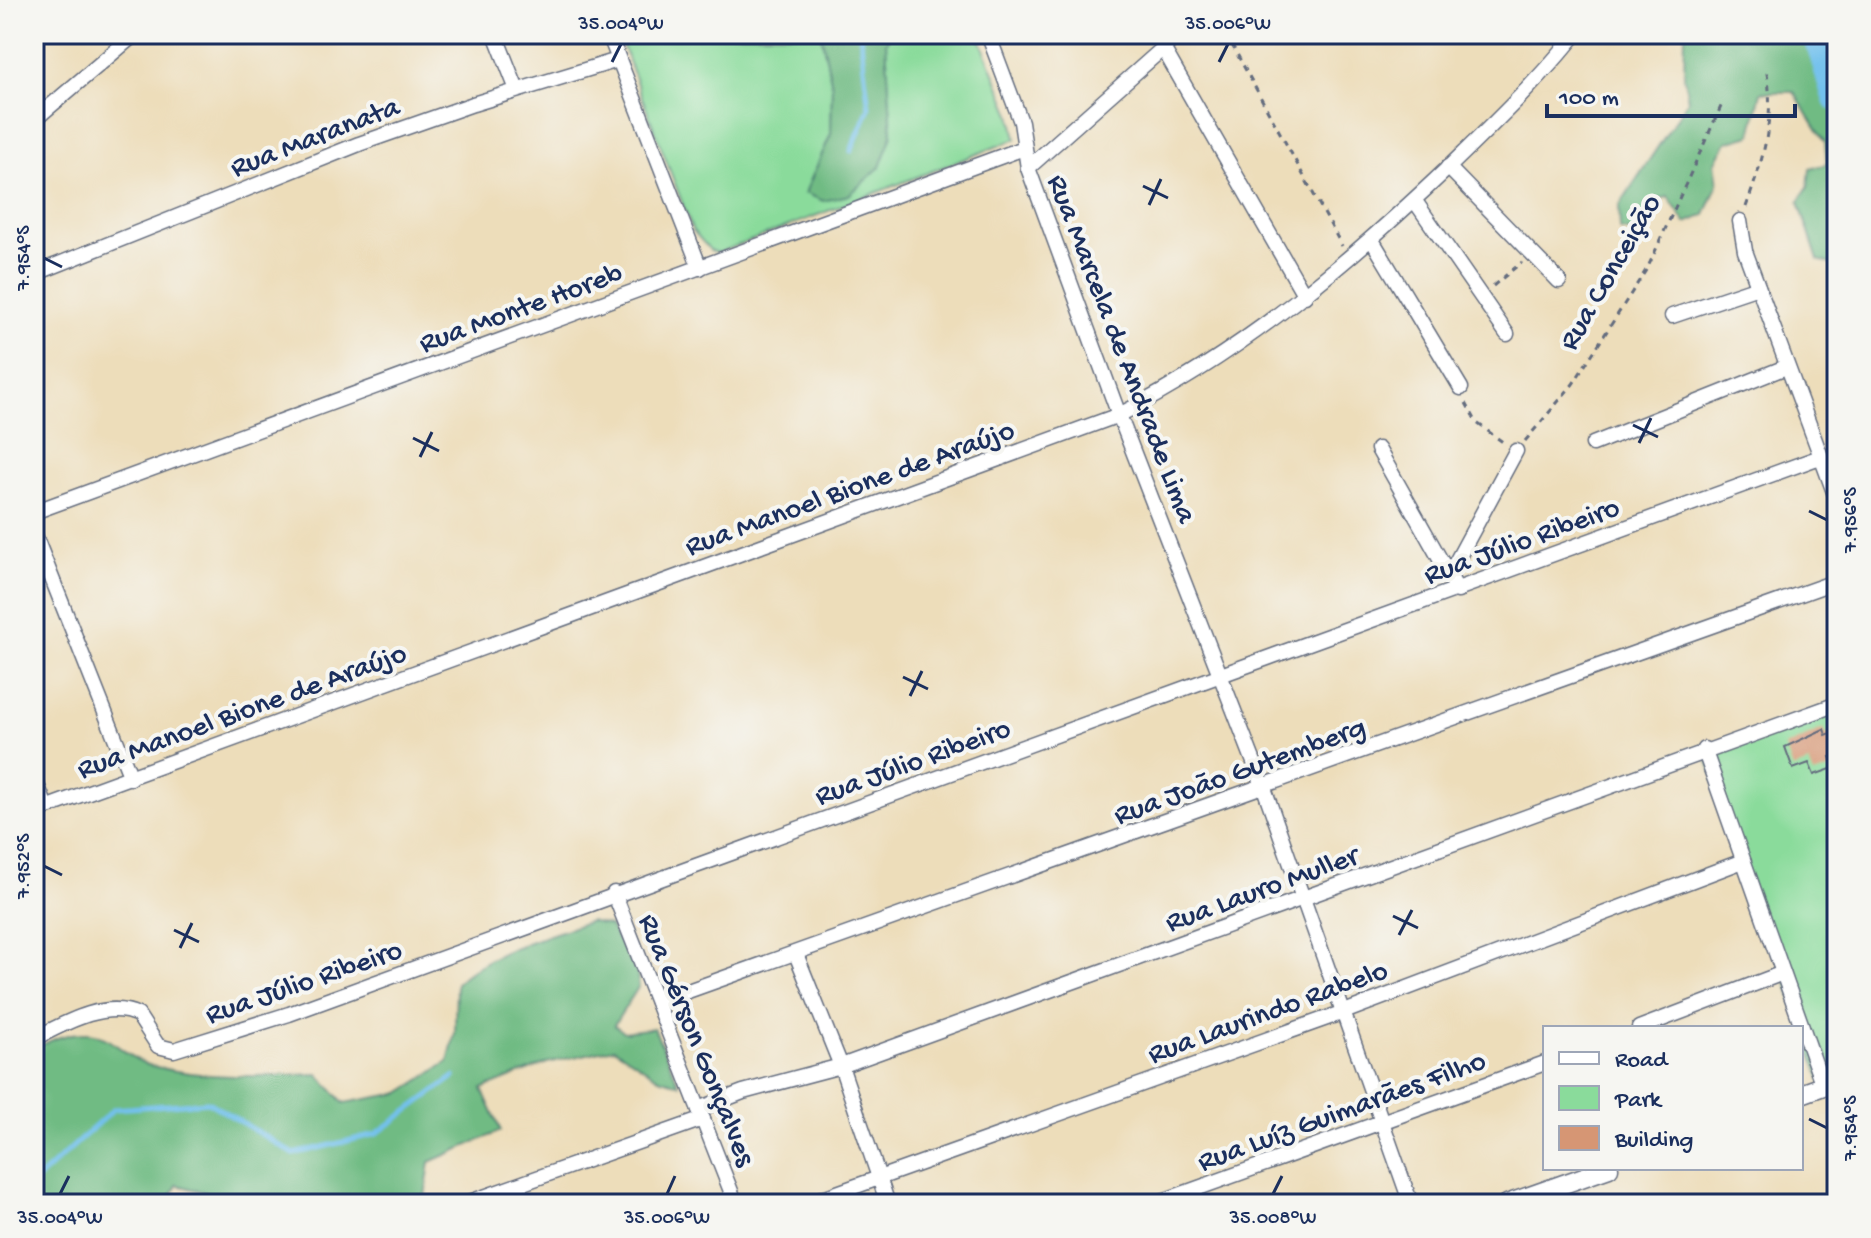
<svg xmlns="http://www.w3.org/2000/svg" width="1871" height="1238" font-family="'Gochi Hand',sans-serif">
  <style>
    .green { fill: #8adb9b; stroke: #52857c; stroke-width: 2 }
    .forest { fill: #6fbb83; stroke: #457570; stroke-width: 2 }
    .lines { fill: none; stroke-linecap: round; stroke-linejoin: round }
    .stream { stroke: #73c1ed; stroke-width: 5 }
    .river { stroke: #73c1ed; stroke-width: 30 }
    .building { fill: #d69674 }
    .minor-casing { stroke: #646c7e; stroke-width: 17 }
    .tertiary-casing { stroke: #646c7e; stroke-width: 21 }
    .path { stroke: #646c7e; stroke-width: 3; stroke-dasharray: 6 6; stroke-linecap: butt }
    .minor { stroke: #fff; stroke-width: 14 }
    .tertiary { stroke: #fff; stroke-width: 18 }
    .ticks { fill: none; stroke: #1b2f5e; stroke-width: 3 }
    .labels { text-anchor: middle; stroke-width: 8; stroke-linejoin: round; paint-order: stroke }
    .street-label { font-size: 30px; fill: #1b2f5e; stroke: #f6f6f2 }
    .neatline { fill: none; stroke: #1b2f5e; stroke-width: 3 }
    .ticks-label { font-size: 20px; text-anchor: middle; fill: #1b2f5e }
  </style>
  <rect width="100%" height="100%" fill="#f6f6f2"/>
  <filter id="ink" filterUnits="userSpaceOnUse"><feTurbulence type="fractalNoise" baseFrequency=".0125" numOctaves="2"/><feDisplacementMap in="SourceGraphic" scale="16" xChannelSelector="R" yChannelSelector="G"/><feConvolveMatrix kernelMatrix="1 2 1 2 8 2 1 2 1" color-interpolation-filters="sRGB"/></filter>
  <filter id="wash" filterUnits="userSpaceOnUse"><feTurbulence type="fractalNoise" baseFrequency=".006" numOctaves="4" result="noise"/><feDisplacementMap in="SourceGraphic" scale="32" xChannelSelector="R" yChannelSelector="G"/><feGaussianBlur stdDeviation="1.8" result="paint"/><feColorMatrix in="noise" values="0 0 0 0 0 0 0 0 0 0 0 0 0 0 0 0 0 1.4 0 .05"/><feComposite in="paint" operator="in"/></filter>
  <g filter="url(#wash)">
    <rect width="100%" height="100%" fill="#edddba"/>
    <!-- green -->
    <g class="green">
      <path d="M618,34h203l11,51 -1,49 -26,59 87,-58 -6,-92 4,-9h88l33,80 5,25 -298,114 -8,-3 -17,-19z"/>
      <path d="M1837,704v377l-14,5 -119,-337z"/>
    </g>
    <!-- forest -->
    <g class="forest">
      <path d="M821,34h69l-4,9 6,92 -12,32 -31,28 -26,6 -18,-8 26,-59 1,-49z"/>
      <path d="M1685,34h152v232l-19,-6 -19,-58 9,-15 2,-18 17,-5 -2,-22 -31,-50h-33l-10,43 -24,7 -12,21 3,21 -13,31 -19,8 -18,-26 -16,4 -12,32 -20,-3 -1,-24 69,-105 -4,-25z"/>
      <path d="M590,921l20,5 27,47 2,13 -25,39 10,7 30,-4 25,56 -20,-6 -45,-30 -67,15 -65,26 19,42 -71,31 -6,42h-172l-75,-19 -10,19h-133v-155c17,-9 33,-17 53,-16 24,1 41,27 65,33 55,14 111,10 166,8l26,29 56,-10 48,-31 7,-29 1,-50c36,-34 89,-45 134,-62z"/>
    </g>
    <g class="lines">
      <!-- stream -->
      <g class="stream">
        <path d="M851,151l18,-43 -9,-74"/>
        <path d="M34,1182l80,-73 94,-7 86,52 82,-20 78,-57"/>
      </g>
      <!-- river -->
      <path class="river" d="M1818,34l19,62"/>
    </g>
    <g id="blocks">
      <!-- building -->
      <path class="building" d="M1824,729l2,6 11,-4v24l-7,2 4,11 -20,7 -5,-12 -16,6 -8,-22z"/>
    </g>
  </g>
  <g filter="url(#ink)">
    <use href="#blocks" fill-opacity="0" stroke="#646c7e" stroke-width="2"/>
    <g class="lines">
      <!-- minor casing -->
      <g class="minor-casing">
        <g id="minor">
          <path d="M495,34l22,56"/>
          <path d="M609,34l91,234"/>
          <path d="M988,34l33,88 7,46 91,247 145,373 147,416"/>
          <path d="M1163,48l142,248"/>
          <path d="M34,120l101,-86"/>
          <path d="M1448,167l111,114"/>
          <path d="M1028,168l151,-134"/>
          <path d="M1415,201l92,133"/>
          <path d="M1740,221l5,30 92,249"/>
          <path d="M1372,240l89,148"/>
          <path d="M34,274l325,-130 114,-40 145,-44"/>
          <path d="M1672,316l86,-29"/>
          <path d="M1593,444l193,-77"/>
          <path d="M1378,449l80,142"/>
          <path d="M34,512l990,-364"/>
          <path d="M34,533l97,245"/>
          <path d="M1449,575l67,-124"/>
          <path d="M1704,749l119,337"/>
          <path d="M34,777l12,30"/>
          <path d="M34,812l1085,-397c126,-64 229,-152 331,-249 44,-43 87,-84 126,-132"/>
          <path d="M614,893l122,311"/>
          <path d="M796,954l45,112 47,138"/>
          <path d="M657,1002l1180,-421"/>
          <path d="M1639,1028l144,-55"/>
          <path d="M34,1039c29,-15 72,-40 104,-24l20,31 16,4 115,-36 1531,-557"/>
          <path d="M699,1109l44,-17 98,-26 996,-362"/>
          <path d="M464,1204l239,-85"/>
          <path d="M806,1204l538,-192 399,-151"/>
          <path d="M1154,1204l391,-141"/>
        </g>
      </g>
      <!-- tertiary casing -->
      <g class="tertiary-casing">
        <g id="tertiary">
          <path d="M1801,1094l36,-13"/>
          <path d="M1507,1204l102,-36"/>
        </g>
      </g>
      <!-- path -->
      <g class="path">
        <path d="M1226,34l116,212"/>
        <path d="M1746,207c17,-47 30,-89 20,-139"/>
        <path d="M1493,286l29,-24"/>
        <path d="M1466,403l11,20 27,20"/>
        <path d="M1525,441l48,-57 75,-117 75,-165"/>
      </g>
      <!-- minor -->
      <use href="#minor" class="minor"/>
      <!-- tertiary -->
      <use href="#tertiary" class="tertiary"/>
    </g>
  </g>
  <!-- ticks -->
  <path class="ticks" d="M612,62l9,-18M1219,62l9,-18M1143,186l25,12M1149,205l12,-26M44,258l18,9M1633,425l25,12M413,438l26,13M1639,443l12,-25M420,457l12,-25M1809,511l18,9M903,677l25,12M910,696l12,-25M44,866l18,9M1393,916l25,12M174,930l25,12M1399,935l13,-25M180,948l12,-25M1809,1119l18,9M60,1194l9,-18M667,1194l8,-18M1273,1194l9,-18"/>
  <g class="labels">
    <!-- street labels -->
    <g class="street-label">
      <text transform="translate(314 135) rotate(-21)" y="10">Rua Maranata</text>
      <text transform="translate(1608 271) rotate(-60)" y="10">Rua Conceição</text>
      <text transform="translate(520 306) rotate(-20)" y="10">Rua Monte Horeb</text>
      <text transform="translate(1124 348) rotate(69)" y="10">Rua Marcela de Andrade Lima</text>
      <text transform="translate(849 486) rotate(-20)" y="10">Rua Manoel Bione de Araújo</text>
      <text transform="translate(1521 539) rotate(-20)" y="10">Rua Júlio Ribeiro</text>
      <text transform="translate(241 709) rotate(-20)" y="10">Rua Manoel Bione de Araújo</text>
      <text transform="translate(912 760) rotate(-20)" y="10">Rua Júlio Ribeiro</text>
      <text transform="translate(1239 769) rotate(-20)" y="10">Rua João Gutemberg</text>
      <text transform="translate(1261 887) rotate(-20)" y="10">Rua Lauro Muller</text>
      <text transform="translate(303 980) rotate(-19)" y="10">Rua Júlio Ribeiro</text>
      <text transform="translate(1267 1010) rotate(-20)" y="10">Rua Laurindo Rabelo</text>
      <text transform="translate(699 1039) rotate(68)" y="10">Rua Gérson Gonçalves</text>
      <text transform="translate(1341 1109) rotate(-20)" y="10">Rua Luíz Guimarães Filho</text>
    </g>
  </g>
  <!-- margin -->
  <rect width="1871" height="1238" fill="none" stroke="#f6f6f2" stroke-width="88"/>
  <!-- legend -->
  <rect x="1543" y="1026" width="260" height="144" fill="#f6f6f2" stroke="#9ea6b7" stroke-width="2"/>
  <rect x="1559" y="1052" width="40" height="12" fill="#ffffff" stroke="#9ea6b7" stroke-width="2"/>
  <text x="1615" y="1066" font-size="24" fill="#1b2f5e">Road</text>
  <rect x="1559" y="1086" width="40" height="24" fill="#8adb9b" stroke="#9ea6b7" stroke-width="2"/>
  <text x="1615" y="1106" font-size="24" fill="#1b2f5e">Park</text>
  <rect x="1559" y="1126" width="40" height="24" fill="#d69674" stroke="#9ea6b7" stroke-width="2"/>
  <text x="1615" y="1146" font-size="24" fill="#1b2f5e">Building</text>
  <!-- scale -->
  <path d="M1547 104v12h248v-12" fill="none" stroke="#1b2f5e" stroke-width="4"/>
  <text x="1559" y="104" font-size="24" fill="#1b2f5e" stroke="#f6f6f2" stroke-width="6" paint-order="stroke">100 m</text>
  <rect x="44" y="44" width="1783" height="1150" class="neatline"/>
  <g class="ticks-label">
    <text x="621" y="29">35.004°W</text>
    <text x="1228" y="29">35.006°W</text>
    <text transform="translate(22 258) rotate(-90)" y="7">7.954°S</text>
    <text transform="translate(1849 520) rotate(-90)" y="7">7.956°S</text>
    <text transform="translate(22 866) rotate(-90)" y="7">7.952°S</text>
    <text transform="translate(1849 1128) rotate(-90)" y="7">7.954°S</text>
    <text x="60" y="1223">35.004°W</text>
    <text x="667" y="1223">35.006°W</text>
    <text x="1273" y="1223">35.008°W</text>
  </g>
</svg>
